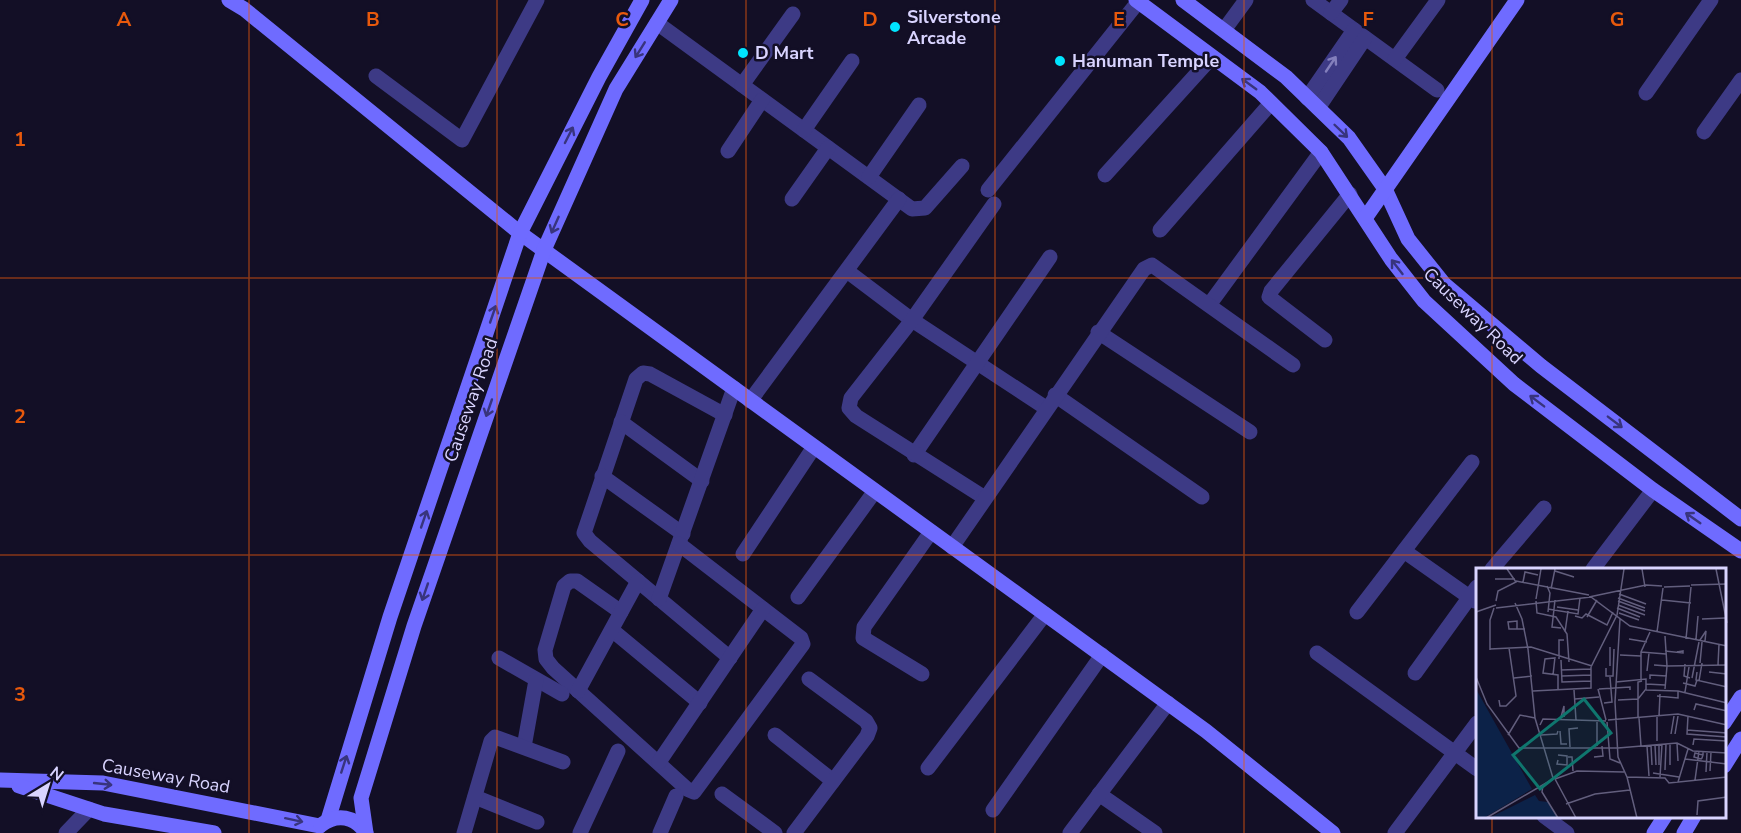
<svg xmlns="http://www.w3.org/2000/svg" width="1741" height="833" font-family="'Nunito Sans',sans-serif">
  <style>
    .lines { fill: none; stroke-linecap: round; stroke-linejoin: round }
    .street { stroke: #3d3a85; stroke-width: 15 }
    .secondary { stroke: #6f6bff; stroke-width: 15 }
    .oneway { stroke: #38347d }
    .oneway2 { stroke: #837fbc }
    .grid { fill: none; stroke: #e8590c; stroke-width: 1.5; stroke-opacity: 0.55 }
    .poi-dot { fill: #00e5ff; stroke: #130f26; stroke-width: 2 }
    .labels { text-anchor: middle; stroke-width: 5; stroke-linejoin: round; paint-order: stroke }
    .poi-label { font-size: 18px; font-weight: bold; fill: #d9d4ff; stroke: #130f26; text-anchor: start }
    .street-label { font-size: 18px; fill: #d9d4ff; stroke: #130f26 }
    .inset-road { fill: none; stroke: #625e7d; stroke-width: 1.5 }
    .view { fill: #0f766e; fill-opacity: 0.15; stroke: #0f766e; stroke-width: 3 }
    .inset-edge { fill: none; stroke: #d9d4ff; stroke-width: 3 }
    .grid-label { font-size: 20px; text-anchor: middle; font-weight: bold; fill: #e8590c; stroke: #130f26; stroke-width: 5; stroke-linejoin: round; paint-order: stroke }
  </style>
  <rect width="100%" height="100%" fill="#130f26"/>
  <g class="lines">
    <!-- street -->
    <g class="street">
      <path d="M1313,0l124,90"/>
      <path d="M1331,13l10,-13"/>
      <path d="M657,23l255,186 13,-1 37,-42"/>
      <path d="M1224,30l22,-30"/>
      <path d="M1395,59l43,-59"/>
      <path d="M376,76l86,64 75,-140"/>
      <path d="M742,85l51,-71"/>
      <path d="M1646,93l65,-93"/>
      <path d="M1307,98l47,-68"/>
      <path d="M1318,108l47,-70"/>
      <path d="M804,130l48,-69"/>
      <path d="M1704,132l37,-52"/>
      <path d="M728,151l34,-51"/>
      <path d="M1105,175l107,-118"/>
      <path d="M869,177l50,-72"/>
      <path d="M988,190l150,-188"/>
      <path d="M792,199l36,-51"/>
      <path d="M1160,230l111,-127"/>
      <path d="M847,271l65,49 134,88"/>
      <path d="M1209,305l112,-153"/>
      <path d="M1098,332l152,100"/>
      <path d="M1325,340l-56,-43 2,-6 79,-97"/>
      <path d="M1055,395l147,102"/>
      <path d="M750,401l149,-202"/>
      <path d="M725,415l-75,-41 -7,-1 -7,6 -52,154 6,8 140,117"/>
      <path d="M621,422l81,59"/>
      <path d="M914,455l136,-198"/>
      <path d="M602,476l81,58"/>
      <path d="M985,498l-129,-82 -7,-8 2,-10 61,-78 82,-116"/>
      <path d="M952,547l192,-278 8,-4 141,100"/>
      <path d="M1404,551l71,50"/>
      <path d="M743,554l71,-107"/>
      <path d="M1492,569l52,-61"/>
      <path d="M1593,569l60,-79"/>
      <path d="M798,597l77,-106"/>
      <path d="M659,599l75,-211"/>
      <path d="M621,612l-44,-31h-7l-6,5 -19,64 1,9 7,9 134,121 7,3 109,-148 -2,-6 -122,-94"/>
      <path d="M1357,612l115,-150"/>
      <path d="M612,630l88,73"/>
      <path d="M1317,653l160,116"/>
      <path d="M499,658l63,36"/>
      <path d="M1415,673l62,-86"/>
      <path d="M922,674l-59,-36 1,-11 67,-95"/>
      <path d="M578,691l60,-110"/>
      <path d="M775,735l58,46"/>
      <path d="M524,747l12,-67"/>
      <path d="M659,762l104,-153"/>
      <path d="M928,768l117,-154"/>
      <path d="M722,794l53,39"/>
      <path d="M1099,794l56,39"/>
      <path d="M475,797l62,25"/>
      <path d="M993,810l109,-155"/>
      <path d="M1544,816l23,17"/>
      <path d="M66,833l23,-24"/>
      <path d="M464,833l27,-92 4,-4 68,25"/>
      <path d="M580,833l38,-82"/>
      <path d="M660,833l16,-37"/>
      <path d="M794,833l73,-97 3,-8 -4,-7 -57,-42"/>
      <path d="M1070,833l98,-130"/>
      <path d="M1395,833l82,-110"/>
    </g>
    <!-- secondary -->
    <g class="secondary">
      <path d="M229,0l15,9 276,224 686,498 127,102"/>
      <path d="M1136,0l124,92 61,60 70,107 33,42 90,83 139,106 88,61"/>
      <path d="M1183,0l103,77 63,61 36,51 23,50 36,45 97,82 200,153"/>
      <path d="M1366,217l151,-217"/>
      <path d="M1724,723l17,-26"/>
      <path d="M1724,766l17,-27"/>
      <path d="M0,780l103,3 217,43"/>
      <path d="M19,786l85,28 110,19"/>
      <path d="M328,820l62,-203 130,-384 79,-156 43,-77"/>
      <path d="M321,825c16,-12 34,-9 45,8"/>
      <path d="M366,833l-5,-35 53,-172 130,-376 72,-161 55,-89"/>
      <path d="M1654,833l11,-17"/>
      <path d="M1684,833l10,-17"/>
    </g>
  </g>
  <!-- one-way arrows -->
  <defs><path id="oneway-shaft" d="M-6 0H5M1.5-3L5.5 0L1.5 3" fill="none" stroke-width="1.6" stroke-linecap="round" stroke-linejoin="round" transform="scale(1.5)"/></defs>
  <g class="oneway">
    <use href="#oneway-shaft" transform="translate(640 50) rotate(122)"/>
    <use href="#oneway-shaft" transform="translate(1249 84) rotate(-144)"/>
    <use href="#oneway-shaft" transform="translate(1341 131) rotate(44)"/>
    <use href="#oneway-shaft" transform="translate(569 135) rotate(-63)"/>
    <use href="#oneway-shaft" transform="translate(555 225) rotate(114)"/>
    <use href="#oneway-shaft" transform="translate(1397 267) rotate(-128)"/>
    <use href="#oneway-shaft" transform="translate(493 314) rotate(-71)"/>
    <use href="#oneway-shaft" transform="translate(1537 401) rotate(-143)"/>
    <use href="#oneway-shaft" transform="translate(489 408) rotate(109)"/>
    <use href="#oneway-shaft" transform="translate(1615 422) rotate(37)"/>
    <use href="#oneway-shaft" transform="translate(1693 518) rotate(-145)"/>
    <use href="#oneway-shaft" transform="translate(424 519) rotate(-71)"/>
    <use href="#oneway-shaft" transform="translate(425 592) rotate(109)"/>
    <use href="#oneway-shaft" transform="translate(344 764) rotate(-72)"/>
    <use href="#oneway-shaft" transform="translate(103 784) rotate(6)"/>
    <use href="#oneway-shaft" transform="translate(294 820) rotate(12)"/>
  </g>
  <use class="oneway2" href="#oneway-shaft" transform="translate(1331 64) rotate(-56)"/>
  <!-- grid -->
  <path class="grid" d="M249,0v833M497,0v833M746,0v833M995,0v833M1244,0v833M1492,0v569M0,278h1741M0,555h1741M1492,816v17"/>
  <!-- markers -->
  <g class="poi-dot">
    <circle cx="895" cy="27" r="6"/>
    <circle cx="743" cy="53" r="6"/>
    <circle cx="1060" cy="61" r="6"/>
  </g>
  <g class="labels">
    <!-- poi labels -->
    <g class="poi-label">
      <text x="907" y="23">Silverstone<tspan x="907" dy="21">Arcade</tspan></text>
      <text x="755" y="59">D Mart</text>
      <text x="1072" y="67">Hanuman Temple</text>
    </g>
    <!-- street labels -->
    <g class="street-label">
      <text transform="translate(1473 316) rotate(44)" y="6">Causeway Road</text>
      <text transform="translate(471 400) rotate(-71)" y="6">Causeway Road</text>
      <text transform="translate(166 776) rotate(10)" y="6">Causeway Road</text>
    </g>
  </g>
  <!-- overview -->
  <g transform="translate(1476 568)">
    <rect width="250" height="250" fill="#130f26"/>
    <path d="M0,121l56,100 -48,29h-8zM59,227l4,6 9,1 10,16h-69z" fill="#0c2248"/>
    <path class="inset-road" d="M166,1l3,18M240,1l11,54M79,3l19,6M19,11h20M40,13l73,14M47,14l2,-10 13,3M215,17l36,-1M71,18l3,7 -2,19M188,19l26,-1M75,21l4,-20M143,26l27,10M113,29l57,-12 16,1M142,30l27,10M60,31l5,-30M79,32l-3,27 9,1M186,32l29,3M20,33l2,-10 18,-9 -9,-13M60,33l1,12 19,4 11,17 2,28M142,33l27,10M39,35l7,16 6,30 7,69 18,60M142,37l27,10M81,39l21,3M20,40l95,-11 39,29 97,20M141,40l23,9M72,41l30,5 2,-16M0,44l20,-7M143,45l20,7M99,48l7,2 4,-4 21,11 6,-13M111,49l10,-17M144,51l-5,83 3,55 9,20 38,1 4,5 58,-6M226,51l23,-1M41,61v-8l-9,1 1,7h16M89,64l3,-21M181,64l6,-44M189,68l2,30 60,-1M153,71l18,3M210,71l5,-52M220,71l2,-23M224,72l6,-9 -1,10M14,81l41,-2 61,19M14,82v-30l4,-12M189,83l18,2v-2l-6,1M165,84l25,2M144,87l21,1M78,90l-9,1 -2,14 15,2v15M83,91v-19h5M85,92l1,22 29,-1M224,95l2,-21M209,96l-1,12 6,2M178,97l13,1 -2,23M242,97l1,-21M134,98v-19M130,100v8h7l1,-27M85,102l30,-1M171,103l2,-18M221,104l-1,8 31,7M233,104l18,2M77,107l2,-18M86,108l29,-1M0,109l11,27 32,44h99l59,-5 16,8 34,2M38,110l18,-2M216,110l7,-36M165,111v-27l9,-20M174,111v-4l17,1M223,113l3,-18M140,114l30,-3v10l-8,10v18M207,115l12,3 2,-6M170,116l19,1M122,121l8,31M123,121l31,-2v3M98,122l2,30M170,122l32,1 49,12M57,123l58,-3v-21l26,-52 7,-46M209,124l4,-25M181,128l21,2v-7M99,131l24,-2M162,131v-17l4,-1M23,132l1,6h6l10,-10 -7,-48M142,132l20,-1M128,135l8,-1 -2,-25M218,142l2,-6 31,7M183,148l1,-22M212,148l-1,18 40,3M85,149l3,-11v11M163,150l2,28M132,152l70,-6 49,11M121,154v24M131,154l3,37 10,4M64,157l3,-6 63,2M211,162l40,3M84,163l1,13h6M195,166l3,-18M199,166l3,-18M32,167l12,-20 15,3M65,167l16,-1 1,-3M181,173v-24M194,175v22M201,175l1,18M183,176v21M175,177l1,20M179,177l1,20M217,177l1,-6 33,2M171,178l2,30M94,179l-1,-18 9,-1M227,187l-8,-2 -1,4 7,2 1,-1 1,-3v-4M92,189h4l1,14M118,189l9,-1 -1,-10M209,191l42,5M82,192l-1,4 10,1v-9l-9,-1M189,202l1,-26M234,203l1,-19M230,204l1,-20M177,205l26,4M151,209l10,41M184,209l2,-33M79,211l22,-8 47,1M79,211l21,39M219,212l4,-29M202,214l10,-33M67,217l-1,7 16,26M90,236l29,-10 35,-4M221,247l1,-14 29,-4M10,250l67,-39"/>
    <path class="view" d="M108,131l27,34 -71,56 -27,-34z"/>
    <rect width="250" height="250" class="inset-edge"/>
  </g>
  <g class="grid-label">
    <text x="124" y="26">A</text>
    <text x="373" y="26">B</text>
    <text x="622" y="26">C</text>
    <text x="870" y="26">D</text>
    <text x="1119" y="26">E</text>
    <text x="1368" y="26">F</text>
    <text x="1617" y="26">G</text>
    <text x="20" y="146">1</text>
    <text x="20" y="423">2</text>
    <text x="20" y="701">3</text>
  </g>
  <!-- north arrow -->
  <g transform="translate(48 785) rotate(38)" stroke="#130f26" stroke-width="4.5" paint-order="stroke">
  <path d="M0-4.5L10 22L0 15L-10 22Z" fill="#d9d4ff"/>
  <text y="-9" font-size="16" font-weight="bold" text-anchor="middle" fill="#d9d4ff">N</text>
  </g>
</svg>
